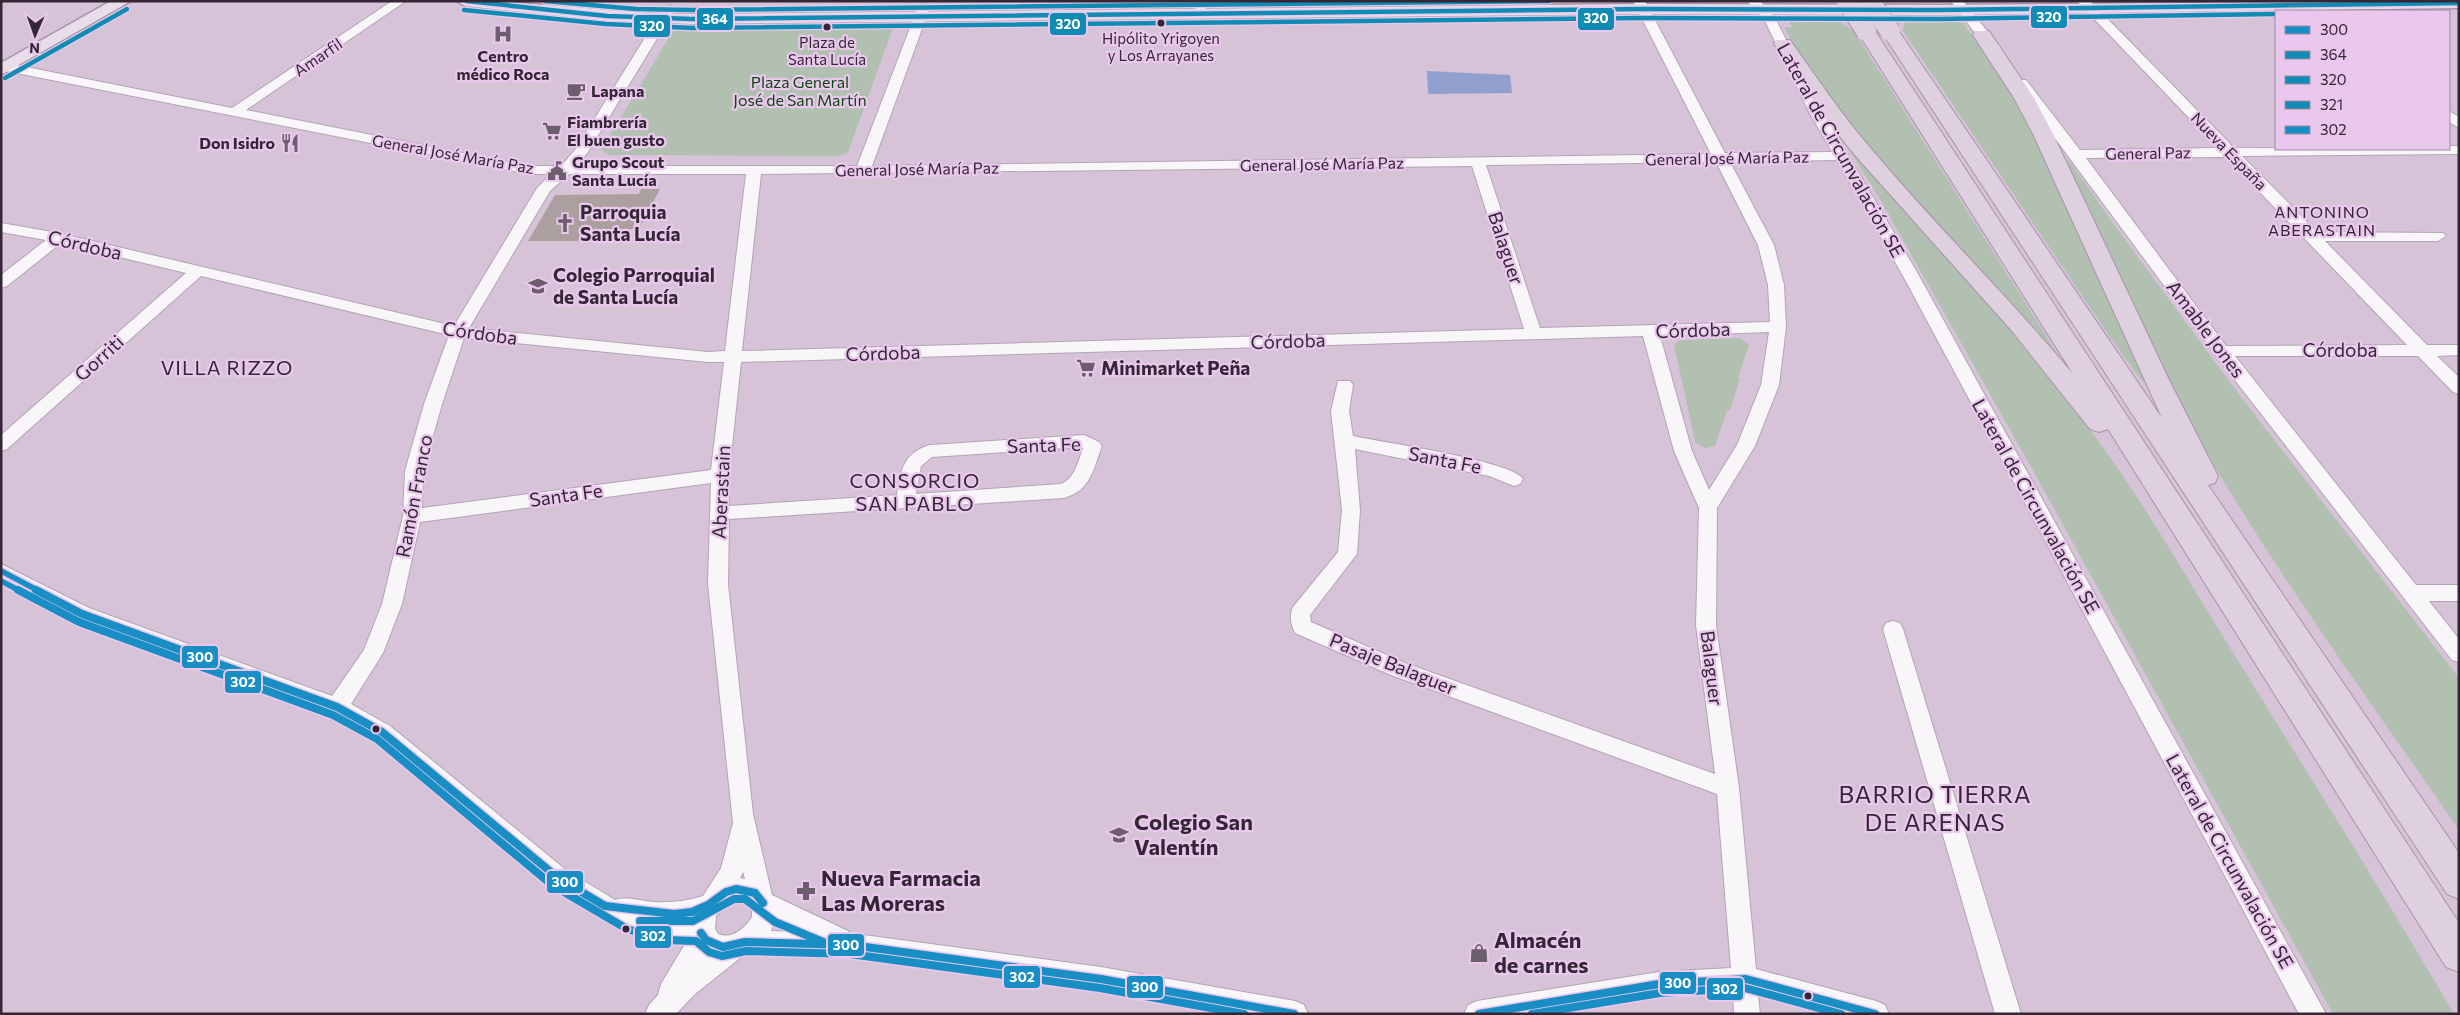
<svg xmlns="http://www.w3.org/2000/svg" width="2460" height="1015" font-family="Commissioner,sans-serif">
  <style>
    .green { fill: #b1c0b0 }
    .water { fill: #909fce }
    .building { fill: #ac9fa0 }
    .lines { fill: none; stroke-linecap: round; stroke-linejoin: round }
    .minor-casing { stroke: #b2a4b4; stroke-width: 2 }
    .major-casing { stroke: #a893aa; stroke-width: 3 }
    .highway-casing { stroke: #a893aa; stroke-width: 2 }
    .minor { fill: #f9f6f9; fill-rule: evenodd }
    .major { fill: #e8deea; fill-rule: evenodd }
    .highway { fill: #ded0df; fill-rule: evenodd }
    .highway-bridge-casing { stroke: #a893aa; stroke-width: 22; stroke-linecap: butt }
    .highway-bridge { stroke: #ded0df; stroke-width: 20 }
    .bus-1-far1-casing { stroke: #eac8ed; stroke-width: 9 }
    .bus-1-casing { stroke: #eac8ed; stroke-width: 11 }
    .bus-2-casing { stroke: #eac8ed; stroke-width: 7 }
    .bus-3-casing { stroke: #eac8ed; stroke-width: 7 }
    .bus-4-casing { stroke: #eac8ed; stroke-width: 7 }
    .bus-5-far1-casing { stroke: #eac8ed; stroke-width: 9 }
    .bus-5-casing { stroke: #eac8ed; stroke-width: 11 }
    .bus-1-far1 { stroke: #188ec5; stroke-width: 5.5 }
    .bus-1 { stroke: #188ec5; stroke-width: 8 }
    .bus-2 { stroke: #108cb4; stroke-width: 4.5 }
    .bus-3 { stroke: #108cb4; stroke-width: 4.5 }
    .bus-4 { stroke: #108cb4; stroke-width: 4.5 }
    .bus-5-far1 { stroke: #188ec5; stroke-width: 5.5 }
    .bus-5 { stroke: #188ec5; stroke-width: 8 }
    .bus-dot { fill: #342735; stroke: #eac8ed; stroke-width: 2 }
    .labels { text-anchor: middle; stroke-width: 4.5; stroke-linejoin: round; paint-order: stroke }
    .far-bus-label { font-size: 15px; fill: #342735; stroke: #eac8ed }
    .far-poi-label { font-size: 16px; font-weight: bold; fill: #342735; stroke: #eac8ed; text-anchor: start }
    .far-street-label { font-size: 16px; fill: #342735; stroke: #eac8ed }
    .far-park-label { font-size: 16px; fill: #0f4511; stroke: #eac8ed }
    .far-neighbourhood-label { font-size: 16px; letter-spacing: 1px; fill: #342735; stroke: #eac8ed }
    .street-label { font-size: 19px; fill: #342735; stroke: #eac8ed }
    .poi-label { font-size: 19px; font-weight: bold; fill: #342735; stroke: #eac8ed; text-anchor: start }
    .neighbourhood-label { font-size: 20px; letter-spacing: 1px; fill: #342735; stroke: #eac8ed }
    .near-poi-label { font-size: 22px; font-weight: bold; fill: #342735; stroke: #eac8ed; text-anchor: start }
    .near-neighbourhood-label { font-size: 24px; letter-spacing: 1px; fill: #342735; stroke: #eac8ed }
    .line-badge { stroke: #eac8ed; stroke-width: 2 }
    .badge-label { font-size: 14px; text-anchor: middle; font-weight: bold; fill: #fff }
  </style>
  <rect width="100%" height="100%" fill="#d6c3d8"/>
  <!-- green -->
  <g class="green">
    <path d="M1905,18h47l7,5h4l54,73 129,286 -4,-1 -26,-35 -213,-315z"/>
    <path d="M1790,19h45l19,12 218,346 -166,-184 -97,-119 -25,-47h8l-4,-7z"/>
    <path d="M889,25l4,3 -45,124 -9,4 -229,-1 -9,-5 72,-119 10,-4z"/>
    <path d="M1838,132c88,101 180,199 259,307 53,72 97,152 145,228 71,115 144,230 212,347h-121l-303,-549 -152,-269z"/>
    <path d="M2069,160l36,52 130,177 224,289v152c-93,-135 -191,-267 -271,-410 -46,-83 -83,-172 -123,-257z"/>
    <path d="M1740,338l9,7 -11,32 2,2 -10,31h-3l-12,36 -10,2 -10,-6 -21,-97 6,-5z"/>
  </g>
  <!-- water -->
  <path class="water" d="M1427,71l83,4 2,18 -84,1z"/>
  <!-- building -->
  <path class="building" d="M641,189h19l-21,40h-50l-7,12h-54l27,-46 84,-1z"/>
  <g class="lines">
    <!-- minor casing -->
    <g class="minor-casing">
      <g id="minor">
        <path d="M392,1h14l-160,109 282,56h33l14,-16 88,-141 6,-4 6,4 -87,143 -12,14h281l61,-159 6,-4 6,4 -58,159 839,-12 -78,-153h12l80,152 107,-1 -23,-40 -45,-93 -17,-18h13l15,17 48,94 95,162 408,740h-27l-397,-740 -65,-114 -107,2 44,83 10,40 2,42 -7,58 -24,61 -38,62 -1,117 23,163 17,181 120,32 9,4 4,9h-60l-71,-20 2,20h-26l-1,-22 -74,4 -105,18h-90l4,-9 9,-4 182,-29 72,-4 -14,-174 -326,-119 -96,-42c-4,-8 -6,-17 -2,-26l45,-55 4,-42 -11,-99 7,-30h12l3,4 -4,26 4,25c27,6 160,25 170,43l-3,5 -6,2 -25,-10 -134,-27 5,61 -3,44 -47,61 1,7 94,41 310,111 -19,-149 3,-117 -25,-57 -31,-115 -902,26 -12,113v31l168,-11c3,-24 7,-43 33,-50l154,-10 15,7 3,4c-9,24 -11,44 -38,52l-335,21 -1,65 25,230 19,81 76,36 1,2 252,34 194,34 9,4 4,9h-83l-124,-23 -250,-34 -106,-3 -51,41 -18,19h-31l4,-9 9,-10 3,-11 24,-40c-52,-3 -93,-31 -135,-58l-176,-148 -45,-25 -254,-93 -74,-40v-16l88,44 243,88 32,-46 18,-46 21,-88 2,-45 19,-67 25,-69 -248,-59 -194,173 -6,2v-16l185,-162 -125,-30 -54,43 -6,2v-13l45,-35 -45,-8v-9l57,10 396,93 83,-138 14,-14h-23l-527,-104v-8l231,46zM1716,162l42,83 10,40 2,37 -230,6 -54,-163zM1472,166l52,163 -782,22 19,-177zM569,174h177l-21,177 -17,1 -239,-24 81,-137zM1769,332l-8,53 -24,60 -28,45 -17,-39 -32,-115zM464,338l244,24h16l-13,108 -289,38 1,-37 19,-67zM1081,447l2,1c-5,14 -8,30 -22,36l-145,10 5,-28 11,-9zM711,483l-3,101 25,239 -12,45 -18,28c-16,5 -32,7 -49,6 -12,-1 -28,-6 -39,-2l-49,-30 -176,-144 -39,-22 32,-51 19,-49 18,-82zM743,872l2,7 -5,-1zM737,900l10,2 5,3v12c-7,11 -20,23 -34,17l-3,-5 1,-13 10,-11zM775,921l23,11 -27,-1z"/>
        <path d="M1194,1h12l-1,16h-8z"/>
        <path d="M1951,1h12l37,46 1,3 -1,3h-10z"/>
        <path d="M2077,1h13l144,147 215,1v-3h10v8l-217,2 75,76 126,1 3,3 -8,5h-113l102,104h32v10l-22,1 22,21v17l-6,-2 -35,-36h-183l181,229h43v16h-30l30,38v23l-7,-2 -235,-303 -203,-274 2,-3h10l54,70 138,-2zM2226,157l181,188 -181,1 -140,-188z"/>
        <path d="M2306,1h14l10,10h-13z"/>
        <path d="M2449,111l10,6v11l-10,-6z"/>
        <path d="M1893,621l7,2 3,6 118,385h-26l-112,-385 3,-6z"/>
      </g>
    </g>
    <!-- major casing -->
    <g class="major-casing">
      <g id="major">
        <path d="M111,1h20l-130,74v-12z"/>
        <path d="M457,1c79,0 156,12 235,13l952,-10 294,1 521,-4v7l-521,7 -294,-1 -952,10 -85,-3 -142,-15z"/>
      </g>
    </g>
    <!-- highway casing -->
    <g class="highway-casing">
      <g id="highway">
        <path d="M1866,26l6,1 3,4 584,892v49l-13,-5 -338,-538 -9,3 -9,-3 -78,-98 -158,-177 -29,-36 -51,-74 2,-4h14c25,35 49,71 77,104 66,79 140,151 206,230l-216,-343 3,-4z"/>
        <path d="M1890,26l6,1 266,391 -129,-284 -19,-36 -41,-63 2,-4h14l45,67 19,36 117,248 48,94 -3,7 -7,2 251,368v46l-12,-5 -566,-863 3,-4z"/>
      </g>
    </g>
    <!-- minor -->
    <use href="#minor" class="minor"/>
    <!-- major -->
    <use href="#major" class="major"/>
    <!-- highway -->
    <use href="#highway" class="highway"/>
    <!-- highway-bridge casing -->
    <g class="highway-bridge-casing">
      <g id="highway-bridge">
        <path d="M1847,1l19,30"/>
        <path d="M1870,1l20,30"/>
      </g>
    </g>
    <!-- highway-bridge -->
    <use href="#highway-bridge" class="highway-bridge"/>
    <!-- bus-1-far1 casing -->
    <g class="bus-1-far1-casing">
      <path id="bus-1-far1" d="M1,571l38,20"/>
    </g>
    <!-- bus-1 casing -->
    <g class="bus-1-casing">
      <g id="bus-1">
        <path d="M36,590l46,24 255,93 45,25 176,146 47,28 69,8 18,-2 16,-7 18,-13 10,-3 19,4 8,10"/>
        <path d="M701,933l5,7 17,7 22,-5 106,3 250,34 193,35"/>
        <path d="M1479,1014l180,-30 87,-5 129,35"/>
      </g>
    </g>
    <!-- bus-2 casing -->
    <g class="bus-2-casing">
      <path id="bus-2" d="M467,1l140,15 85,3 952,-10 294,1 521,-7"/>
    </g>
    <!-- bus-3 casing -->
    <g class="bus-3-casing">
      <g id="bus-3">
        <path d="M464,10l142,14 86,4 952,-10 294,1 338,-5"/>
        <path d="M5,78l122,-69"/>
      </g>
    </g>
    <!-- bus-4 casing -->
    <g class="bus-4-casing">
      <path id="bus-4" d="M545,1l91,8 56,1 857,-9"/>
    </g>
    <!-- bus-5-far1 casing -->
    <g class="bus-5-far1-casing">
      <path id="bus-5-far1" d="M1,581l19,10"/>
    </g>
    <!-- bus-5 casing -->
    <g class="bus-5-casing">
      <g id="bus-5">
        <path d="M18,590l61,32 254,93 44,24 175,146 75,44 38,11 31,1 13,11 13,4 24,-5 104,3 250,34 144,26"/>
        <path d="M640,921h53l41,-22h11l30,23 60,25"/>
        <path d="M1532,1014l128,-21 85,-5 96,26"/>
      </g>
    </g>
    <!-- bus-1-far1 -->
    <use href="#bus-1-far1" class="bus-1-far1"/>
    <!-- bus-1 -->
    <use href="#bus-1" class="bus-1"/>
    <!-- bus-2 -->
    <use href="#bus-2" class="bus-2"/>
    <!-- bus-3 -->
    <use href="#bus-3" class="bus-3"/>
    <!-- bus-4 -->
    <use href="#bus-4" class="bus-4"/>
    <!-- bus-5-far1 -->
    <use href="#bus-5-far1" class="bus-5-far1"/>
    <!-- bus-5 -->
    <use href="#bus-5" class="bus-5"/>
  </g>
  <!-- icons -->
  <defs>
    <g id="hospital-bare" transform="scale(1.5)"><path d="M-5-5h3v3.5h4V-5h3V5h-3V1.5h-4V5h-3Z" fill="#6d5e6e" stroke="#eac8ed" stroke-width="2.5" paint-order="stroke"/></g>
    <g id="cafe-bare" transform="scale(1.5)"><path d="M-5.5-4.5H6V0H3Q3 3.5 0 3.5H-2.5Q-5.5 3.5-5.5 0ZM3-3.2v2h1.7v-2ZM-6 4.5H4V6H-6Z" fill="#6d5e6e" stroke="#eac8ed" stroke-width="2.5" paint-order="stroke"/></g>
    <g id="supermarket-bare" transform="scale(1.5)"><path d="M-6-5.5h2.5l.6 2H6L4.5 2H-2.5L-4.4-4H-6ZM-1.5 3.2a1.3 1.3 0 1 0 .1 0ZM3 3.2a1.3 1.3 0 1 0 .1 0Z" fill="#6d5e6e" stroke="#eac8ed" stroke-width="2.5" paint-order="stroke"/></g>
    <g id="restaurant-bare" transform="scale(1.5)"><path d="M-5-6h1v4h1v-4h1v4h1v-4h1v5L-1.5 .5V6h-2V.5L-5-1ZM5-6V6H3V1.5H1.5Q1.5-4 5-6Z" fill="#6d5e6e" stroke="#eac8ed" stroke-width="2.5" paint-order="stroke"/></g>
    <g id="civic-bare" transform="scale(1.5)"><path d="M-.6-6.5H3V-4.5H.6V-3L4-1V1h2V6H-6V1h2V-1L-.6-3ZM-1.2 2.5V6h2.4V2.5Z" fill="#6d5e6e" stroke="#eac8ed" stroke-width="2.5" paint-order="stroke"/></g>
    <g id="church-bare" transform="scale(1.5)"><path d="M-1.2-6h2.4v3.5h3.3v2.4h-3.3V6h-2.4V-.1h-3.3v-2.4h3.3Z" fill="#6d5e6e" stroke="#eac8ed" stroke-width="2.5" paint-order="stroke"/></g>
    <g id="school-bare" transform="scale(1.5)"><path d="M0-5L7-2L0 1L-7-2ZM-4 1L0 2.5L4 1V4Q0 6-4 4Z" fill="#6d5e6e" stroke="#eac8ed" stroke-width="2.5" paint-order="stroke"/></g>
    <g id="pharmacy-bare" transform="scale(1.5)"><path d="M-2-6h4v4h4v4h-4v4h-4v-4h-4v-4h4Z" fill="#6d5e6e" stroke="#eac8ed" stroke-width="2.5" paint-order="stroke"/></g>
    <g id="shop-bare" transform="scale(1.5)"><path d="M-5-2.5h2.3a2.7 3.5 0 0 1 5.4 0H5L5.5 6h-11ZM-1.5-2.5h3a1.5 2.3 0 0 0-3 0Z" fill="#6d5e6e" stroke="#eac8ed" stroke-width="2.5" paint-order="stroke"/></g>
  </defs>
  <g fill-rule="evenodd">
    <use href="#hospital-bare" x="503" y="34"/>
    <use href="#cafe-bare" x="576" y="91"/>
    <use href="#supermarket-bare" x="552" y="131"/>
    <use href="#restaurant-bare" x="290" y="143"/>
    <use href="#civic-bare" x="557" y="171"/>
    <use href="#church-bare" x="565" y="223"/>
    <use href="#school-bare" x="538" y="286"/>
    <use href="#supermarket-bare" x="1086" y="368"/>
    <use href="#school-bare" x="1119" y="835"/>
    <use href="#pharmacy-bare" x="806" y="891"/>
    <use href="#shop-bare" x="1479" y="953"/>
  </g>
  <!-- markers -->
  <g class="bus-dot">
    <circle cx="1161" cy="23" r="4.5"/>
    <circle cx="827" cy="27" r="4.5"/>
    <circle cx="376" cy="729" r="4.5"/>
    <circle cx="626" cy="929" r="4.5"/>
    <circle cx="1808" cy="996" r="4.5"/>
  </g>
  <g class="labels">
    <!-- far-bus labels -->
    <g class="far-bus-label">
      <text x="1161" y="44">Hipólito Yrigoyen<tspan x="1161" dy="17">y Los Arrayanes</tspan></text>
      <text x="827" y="48">Plaza de<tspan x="827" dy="17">Santa Lucía</tspan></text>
    </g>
    <!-- far-poi labels -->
    <g class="far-poi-label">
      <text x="503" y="62" text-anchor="middle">Centro<tspan x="503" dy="18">médico Roca</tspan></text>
      <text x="591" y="97">Lapana</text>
      <text x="567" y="128">Fiambrería<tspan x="567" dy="18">El buen gusto</tspan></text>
      <text x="275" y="149" text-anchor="end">Don Isidro</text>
      <text x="572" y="168">Grupo Scout<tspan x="572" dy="18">Santa Lucía</tspan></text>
    </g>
    <!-- far-street labels -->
    <g class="far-street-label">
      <text transform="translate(318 57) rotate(-34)" y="6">Amarfil</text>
      <text transform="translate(2229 151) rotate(46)" y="6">Nueva España</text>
      <text transform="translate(2148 153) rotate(-1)" y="6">General Paz</text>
      <text transform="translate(453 154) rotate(10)" y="6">General José María Paz</text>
      <text transform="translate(1727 158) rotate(-1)" y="6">General José María Paz</text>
      <text transform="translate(1322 164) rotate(-1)" y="6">General José María Paz</text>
      <text transform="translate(917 169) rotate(-1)" y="6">General José María Paz</text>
    </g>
    <!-- far-park labels -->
    <g class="far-park-label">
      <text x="800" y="88">Plaza General<tspan x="800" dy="18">José de San Martín</tspan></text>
    </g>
    <!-- far-neighbourhood labels -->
    <g class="far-neighbourhood-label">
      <text x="2322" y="218">ANTONINO<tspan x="2322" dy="18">ABERASTAIN</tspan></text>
    </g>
    <!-- street labels -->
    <g class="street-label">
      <text transform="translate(1841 150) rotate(61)" y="7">Lateral de Circunvalación SE</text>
      <text transform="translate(85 245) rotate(13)" y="7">Córdoba</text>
      <text transform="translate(1506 248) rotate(72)" y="7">Balaguer</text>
      <text transform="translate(2206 329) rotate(53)" y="7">Amable Jones</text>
      <text transform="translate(1693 330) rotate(-2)" y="7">Córdoba</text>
      <text transform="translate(480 333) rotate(8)" y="7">Córdoba</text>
      <text transform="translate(1288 341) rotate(-2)" y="7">Córdoba</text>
      <text x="2340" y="357">Córdoba</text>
      <text transform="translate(883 353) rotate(-2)" y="7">Córdoba</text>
      <text transform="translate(99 358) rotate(-42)" y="7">Gorriti</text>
      <text transform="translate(1044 445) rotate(-2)" y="7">Santa Fe</text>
      <text transform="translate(1445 460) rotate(11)" y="7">Santa Fe</text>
      <text transform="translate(721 492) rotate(-87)" y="7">Aberastain</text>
      <text transform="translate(566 495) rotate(-8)" y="7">Santa Fe</text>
      <text transform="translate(414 496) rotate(-79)" y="7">Ramón Franco</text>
      <text transform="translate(2036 506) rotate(61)" y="7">Lateral de Circunvalación SE</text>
      <text transform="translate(1393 664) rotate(22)" y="7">Pasaje Balaguer</text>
      <text transform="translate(1712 668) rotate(83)" y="7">Balaguer</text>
      <text transform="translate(2230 861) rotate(61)" y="7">Lateral de Circunvalación SE</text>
    </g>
    <!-- poi labels -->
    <g class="poi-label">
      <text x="580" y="219">Parroquia<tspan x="580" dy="22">Santa Lucía</tspan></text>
      <text x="553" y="282">Colegio Parroquial<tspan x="553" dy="22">de Santa Lucía</tspan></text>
      <text x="1101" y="375">Minimarket Peña</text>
    </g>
    <!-- neighbourhood labels -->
    <g class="neighbourhood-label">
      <text x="227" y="375">VILLA RIZZO</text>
      <text x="915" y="488">CONSORCIO<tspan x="915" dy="23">SAN PABLO</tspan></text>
    </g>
    <!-- near-poi labels -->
    <g class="near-poi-label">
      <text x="1134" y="830">Colegio San<tspan x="1134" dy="25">Valentín</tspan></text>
      <text x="821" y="886">Nueva Farmacia<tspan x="821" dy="25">Las Moreras</tspan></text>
      <text x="1494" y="948">Almacén<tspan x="1494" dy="25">de carnes</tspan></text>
    </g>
    <!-- near-neighbourhood labels -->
    <g class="near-neighbourhood-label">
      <text x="1935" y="803">BARRIO TIERRA<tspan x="1935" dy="28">DE ARENAS</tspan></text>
    </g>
  </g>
  <g class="line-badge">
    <rect x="2030" y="5" width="38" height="24" rx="5" fill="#108cb4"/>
    <rect x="1577" y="7" width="38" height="24" rx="5" fill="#108cb4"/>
    <rect x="696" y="7" width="38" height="24" rx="5" fill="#108cb4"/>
    <rect x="1049" y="12" width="38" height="24" rx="5" fill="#108cb4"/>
    <rect x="633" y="14" width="38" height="24" rx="5" fill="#108cb4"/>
    <rect x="181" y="645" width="38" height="24" rx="5" fill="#188ec5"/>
    <rect x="224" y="670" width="38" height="24" rx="5" fill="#188ec5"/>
    <rect x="546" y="870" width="38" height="24" rx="5" fill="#188ec5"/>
    <rect x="634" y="925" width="38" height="24" rx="5" fill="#188ec5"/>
    <rect x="827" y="933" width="38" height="24" rx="5" fill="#188ec5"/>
    <rect x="1003" y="965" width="38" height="24" rx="5" fill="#188ec5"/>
    <rect x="1659" y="971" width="38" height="24" rx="5" fill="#188ec5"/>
    <rect x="1126" y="975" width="38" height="24" rx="5" fill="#188ec5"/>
    <rect x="1706" y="977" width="38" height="24" rx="5" fill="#188ec5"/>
  </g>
  <g class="badge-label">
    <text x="2049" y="22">320</text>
    <text x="1596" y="23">320</text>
    <text x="715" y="24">364</text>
    <text x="1068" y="29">320</text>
    <text x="652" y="31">320</text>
    <text x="200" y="662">300</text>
    <text x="243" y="687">302</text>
    <text x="565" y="887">300</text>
    <text x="653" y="941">302</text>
    <text x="846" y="950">300</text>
    <text x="1022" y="982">302</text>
    <text x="1678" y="988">300</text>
    <text x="1145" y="992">300</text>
    <text x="1725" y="994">302</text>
  </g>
  <!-- border -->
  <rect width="2460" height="1015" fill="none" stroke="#342735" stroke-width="5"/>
  <!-- legend -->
  <rect x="2275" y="10" width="175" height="140" fill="#eac8ed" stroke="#a188a3"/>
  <rect x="2285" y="26" width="25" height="8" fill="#188ec5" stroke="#a188a3"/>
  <text x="2320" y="35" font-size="15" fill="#342735">300</text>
  <rect x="2285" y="51" width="25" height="8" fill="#108cb4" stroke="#a188a3"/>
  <text x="2320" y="60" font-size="15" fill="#342735">364</text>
  <rect x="2285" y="76" width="25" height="8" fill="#108cb4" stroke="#a188a3"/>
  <text x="2320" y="85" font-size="15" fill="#342735">320</text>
  <rect x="2285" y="101" width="25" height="8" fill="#108cb4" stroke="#a188a3"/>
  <text x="2320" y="110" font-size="15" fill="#342735">321</text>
  <rect x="2285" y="126" width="25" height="8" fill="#188ec5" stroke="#a188a3"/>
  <text x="2320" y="135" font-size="15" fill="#342735">302</text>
  <!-- north arrow -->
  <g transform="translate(35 35) rotate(182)" stroke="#eac8ed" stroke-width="4" paint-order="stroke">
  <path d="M0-4L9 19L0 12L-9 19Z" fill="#342735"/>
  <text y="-8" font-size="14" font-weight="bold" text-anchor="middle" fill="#342735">N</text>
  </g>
</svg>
